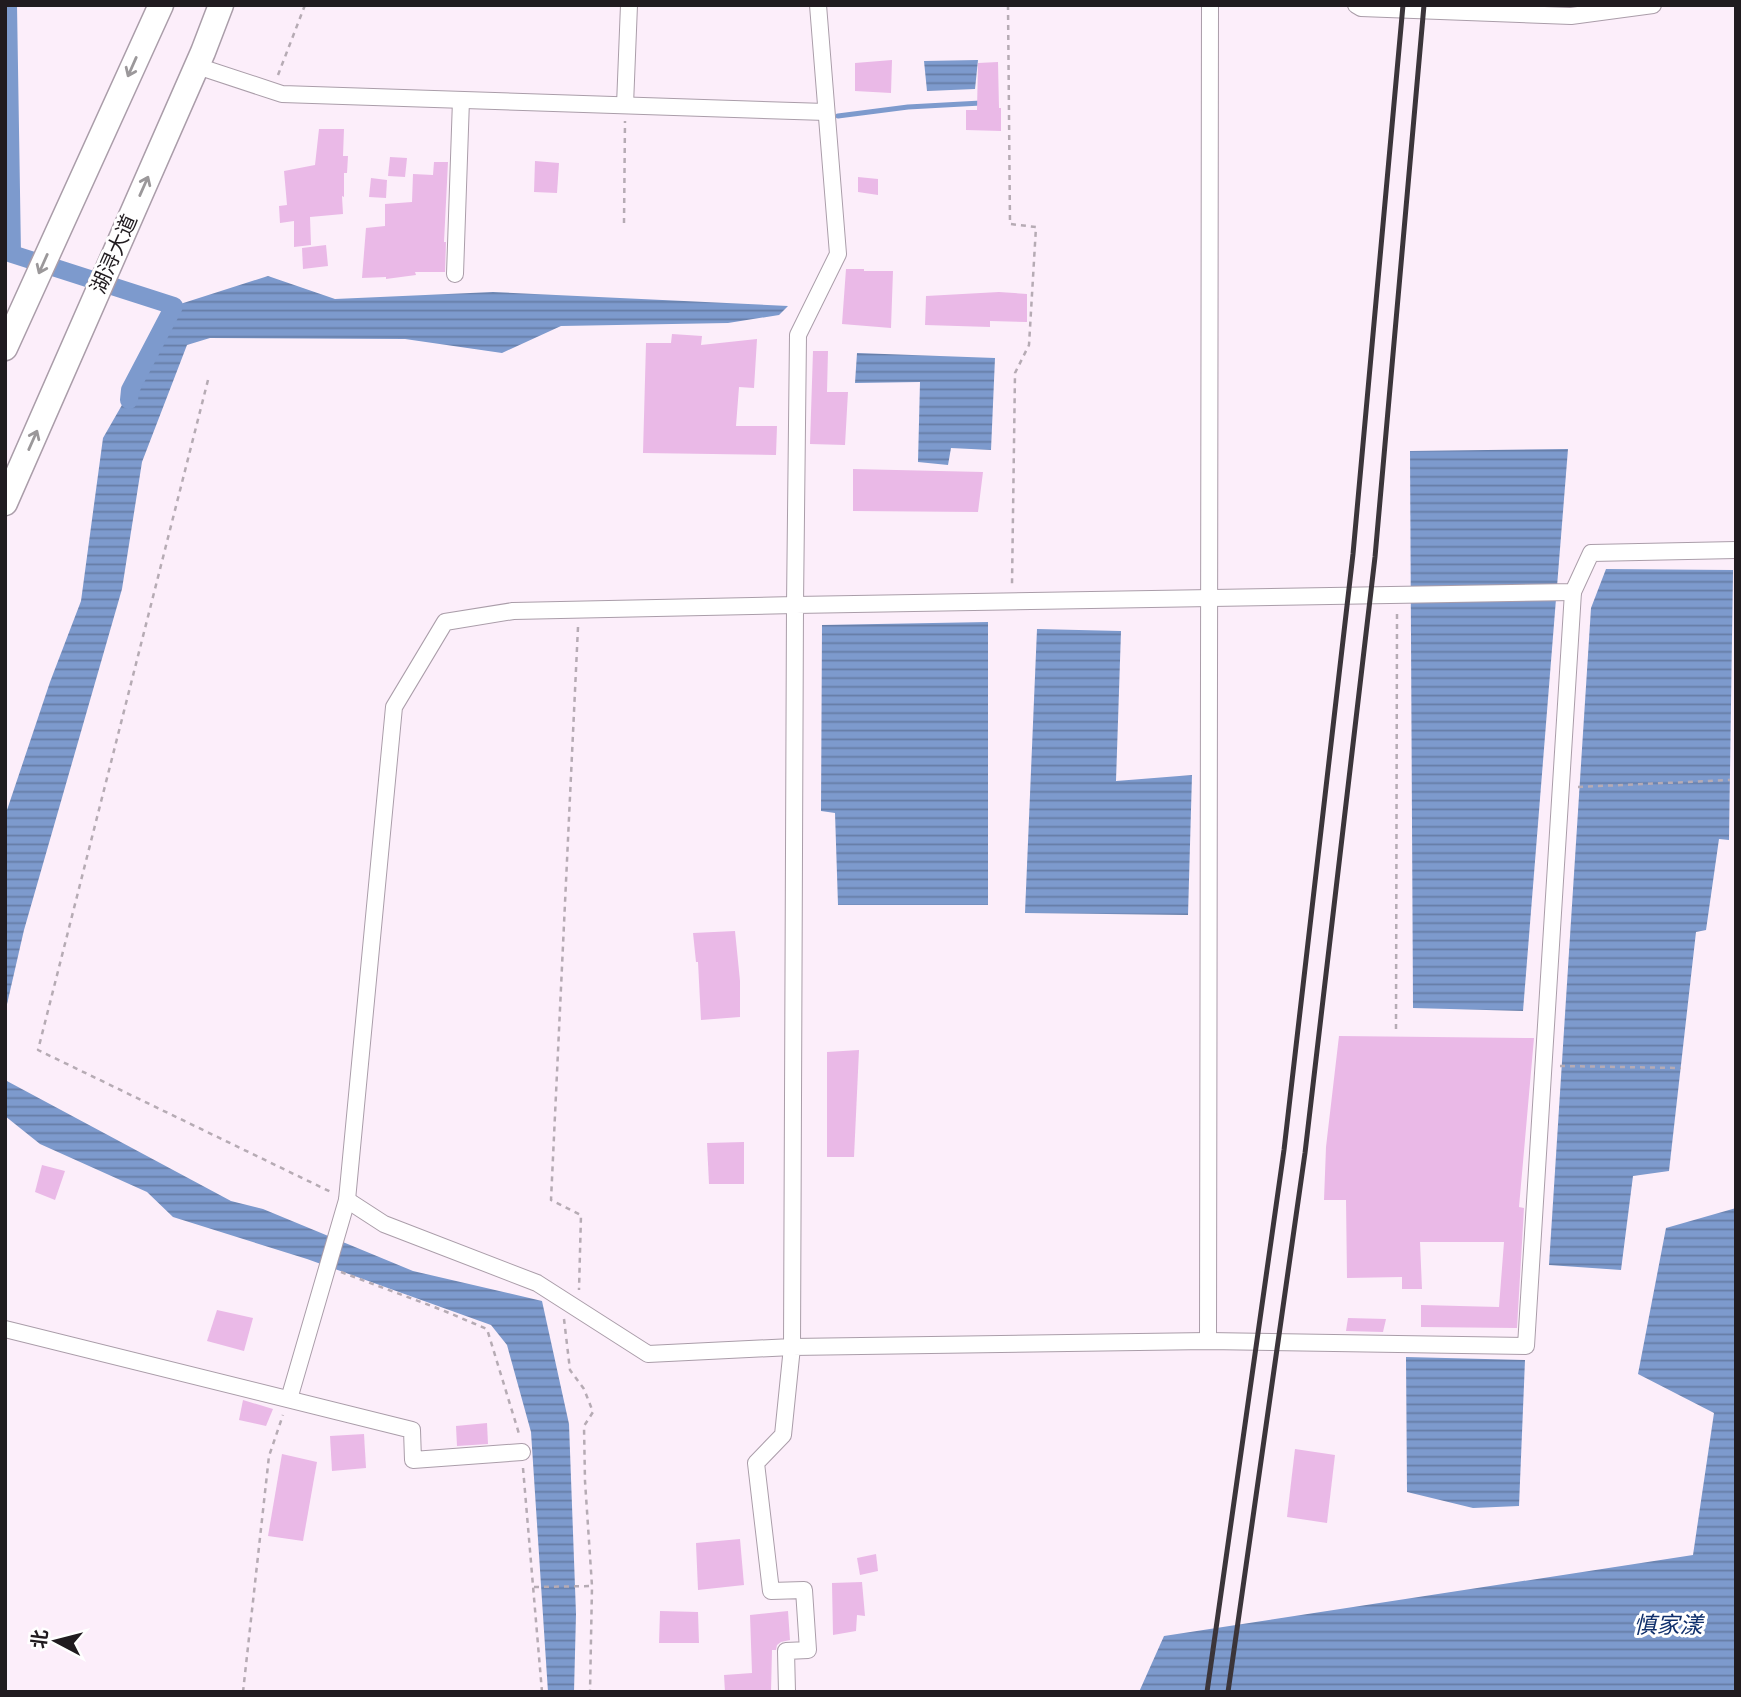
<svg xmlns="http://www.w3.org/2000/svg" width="1741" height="1697" font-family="'Exo 2','Noto Sans SC',sans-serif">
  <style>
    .water { fill: url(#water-rules) }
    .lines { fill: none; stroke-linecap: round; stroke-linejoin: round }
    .stream { stroke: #7d9acd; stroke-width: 5 }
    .canal { stroke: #7d9acd; stroke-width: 18 }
    .building { fill: #eab9e7 }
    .street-casing { stroke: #aa9da9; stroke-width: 18 }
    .primary-casing { stroke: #aa9da9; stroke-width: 27 }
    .path { stroke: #b6abb4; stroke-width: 2.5; stroke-dasharray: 5 5; stroke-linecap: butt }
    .street { stroke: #fff; stroke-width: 16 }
    .primary { stroke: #fff; stroke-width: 24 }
    .rail { stroke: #3b353a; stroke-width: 5 }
    .oneway { stroke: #9b989a }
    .labels { text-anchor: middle; stroke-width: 6; stroke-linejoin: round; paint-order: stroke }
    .street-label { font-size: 21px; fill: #201b1f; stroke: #fff }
    .water-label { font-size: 23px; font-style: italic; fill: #10306c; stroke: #fff }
  </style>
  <defs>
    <pattern id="water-rules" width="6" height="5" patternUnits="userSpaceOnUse" patternTransform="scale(1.75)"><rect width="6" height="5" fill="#7d9acd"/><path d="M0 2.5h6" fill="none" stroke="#667da6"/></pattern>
  </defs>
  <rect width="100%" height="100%" fill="#fceefa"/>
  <!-- water -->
  <g class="water">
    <path d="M978,60l-3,29 -48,2 -3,-30z"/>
    <path d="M268,276l67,23 158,-7 295,14 -9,9 -51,8 -167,3 -59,27 -97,-14 -195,-1 -23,7 -45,117 -20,127 -98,341 -19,83v-197l45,-134 31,-81 22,-163 31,-54 40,-78z"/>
    <path d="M857,353l138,5 -4,92 -40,-2 -3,17 -30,-3 2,-80 -65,1z"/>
    <path d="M1568,449l-45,562 -110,-3 -3,-557z"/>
    <path d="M1606,569l127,1 -4,270 -10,-1 -13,91 -10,2 -27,239 -36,5 -12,94 -72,-5 42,-657z"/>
    <path d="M988,622v283h-150l-3,-92 -14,-2 1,-186z"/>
    <path d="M1037,629l84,2 -5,150 76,-6 -4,140 -163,-2z"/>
    <path d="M5,1080l226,121 32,8 150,62 129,30 27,123 7,190 -2,78h-26l-17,-260 -24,-87 -16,-20 -184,-66 -134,-42 -26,-25 -107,-48 -35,-28z"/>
    <path d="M1736,1208v484h-597l25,-56 529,-81 21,-142 -76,-39 28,-146z"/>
    <path d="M1406,1357l119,3 -6,146 -46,2 -66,-16z"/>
  </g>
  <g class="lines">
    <!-- stream -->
    <g class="stream">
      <path d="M838,116l70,-9 73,-4"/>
      <path d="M5,157l6,-1"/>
    </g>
    <!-- canal -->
    <path class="canal" d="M8,5l4,249 162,52 -44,84 -1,10"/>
  </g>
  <!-- building -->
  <g class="building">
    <path d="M892,60l-1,33 -36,-2v-28z"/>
    <path d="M998,62l1,46h2v23l-35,-1v-20h11l1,-47z"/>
    <path d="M319,129h25l-1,27h5l-1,17h-3v24l-2,-1 1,18 -33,3 1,28 -17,2v-26l-14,2 -1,-17 8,-1 -3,-34 31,-6z"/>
    <path d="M390,157l17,1 -2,19 -17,-1z"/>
    <path d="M535,161l24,2 -2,30 -23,-1z"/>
    <path d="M434,162h14l-4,80h2l-1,30h-30l1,3 -30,4v-2l-24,1 4,-50 19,-2v-22l27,-2 1,-28 20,1z"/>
    <path d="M858,177l20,2v16l-20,-3z"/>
    <path d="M371,178l16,2 -1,18 -17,-1z"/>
    <path d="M326,245l2,21 -25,3 -1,-21z"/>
    <path d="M846,269h18v2h29l-2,57 -49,-4z"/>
    <path d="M999,292l28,2v28l-37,-1v6l-65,-2 1,-29z"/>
    <path d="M672,334l30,2 -1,9 56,-6 -3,49 -15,-1 -3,39h41l-1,29 -133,-2 3,-110h25z"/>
    <path d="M813,351h15l-1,41h21l-3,53 -35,-1z"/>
    <path d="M853,469l130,3 -5,40 -125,-1z"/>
    <path d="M735,931l5,50v36l-39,3 -3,-58h-2l-3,-29z"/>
    <path d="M1339,1036l195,2 -15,169 5,1 -7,120 -96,-1v-22l78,2 5,-65h-84l2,47h-20v-12l-55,1 -1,-78h-22l2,-53z"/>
    <path d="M859,1050l-5,107h-27v-105z"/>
    <path d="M744,1142v42h-35l-2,-41z"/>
    <path d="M42,1165l23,6 -10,29 -20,-8z"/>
    <path d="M217,1310l36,8 -9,33 -37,-10z"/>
    <path d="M1348,1318l38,1 -3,13 -37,-1z"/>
    <path d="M243,1400l30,9 -7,17 -27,-6z"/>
    <path d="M487,1423l1,21 -31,2 -1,-20z"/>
    <path d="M364,1434l2,34 -34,3 -2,-35z"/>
    <path d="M1295,1449l40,6 -8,68 -40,-6z"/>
    <path d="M282,1454l35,8 -14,79 -35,-5z"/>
    <path d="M740,1539l4,46 -46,5 -2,-47z"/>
    <path d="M876,1554l2,17 -18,4 -3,-17z"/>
    <path d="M862,1582l3,34 -8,-1 -1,16 -23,4 -1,-52z"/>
    <path d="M660,1611l38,1 1,31h-40z"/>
    <path d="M788,1611l2,29 -9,2 -4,3 -1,5h-4l-1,42h-46l-1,-17 28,-2 -2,-58z"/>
  </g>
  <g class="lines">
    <!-- street casing -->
    <g class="street-casing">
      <g id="street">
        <path d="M1356,5l5,3 210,8 82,-11"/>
        <path d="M197,66l85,28 544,18"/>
        <path d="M625,105l4,-100"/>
        <path d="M455,274l6,-174"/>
        <path d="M347,1200l37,24 153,59 111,71 144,-7 3,-742 778,-13 18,-39 145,-3"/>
        <path d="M5,1329l407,101 1,30 109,-8"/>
        <path d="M1208,1341l2,-1336"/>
        <path d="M289,1399l58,-199 47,-493 51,-85 68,-11 282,-6 3,-270 40,-81 -20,-249"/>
        <path d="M787,1692l-1,-41 22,-1 -4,-60 -33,1 -15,-128 27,-28 9,-88 416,-6 318,5 47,-754"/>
      </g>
    </g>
    <!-- primary casing -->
    <g class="primary-casing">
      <g id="primary">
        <path d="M5,348l156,-343"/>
        <path d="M5,503l198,-451 18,-47"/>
      </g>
    </g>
    <!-- path -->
    <g class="path">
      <path d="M1008,5l2,219 26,3 -7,118 -14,28 -3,212"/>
      <path d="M278,75l27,-70"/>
      <path d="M624,223l1,-102"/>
      <path d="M208,380l-170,670 293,142"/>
      <path d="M578,627l-27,573 30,15 -2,75"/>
      <path d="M1578,787l152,-7"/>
      <path d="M1396,1029l1,-416"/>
      <path d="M1560,1066l121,2"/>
      <path d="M341,1272l101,38 45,19 33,108"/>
      <path d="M564,1319l6,51 14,19 9,23 -9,14 1,55 7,105 -2,106"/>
      <path d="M523,1468l19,224"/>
      <path d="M534,1587l58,-1"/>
      <path d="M243,1692l26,-236 14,-41"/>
    </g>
    <!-- street -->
    <use href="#street" class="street"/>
    <!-- primary -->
    <use href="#primary" class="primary"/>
    <!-- rail -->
    <g class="rail">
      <path d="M1207,1692l77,-542 69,-596 50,-549"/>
      <path d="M1228,1692l77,-539 70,-596 49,-552"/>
    </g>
  </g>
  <!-- one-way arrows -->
  <defs><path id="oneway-shaft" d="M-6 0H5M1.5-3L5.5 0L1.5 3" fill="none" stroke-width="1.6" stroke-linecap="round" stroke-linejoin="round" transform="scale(1.75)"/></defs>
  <g class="oneway">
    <use href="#oneway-shaft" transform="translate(132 67) rotate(114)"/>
    <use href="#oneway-shaft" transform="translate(144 186) rotate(-66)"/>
    <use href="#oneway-shaft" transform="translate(43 264) rotate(114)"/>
    <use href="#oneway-shaft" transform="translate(33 440) rotate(-66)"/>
  </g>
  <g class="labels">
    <!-- street labels -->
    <g class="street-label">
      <text transform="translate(114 254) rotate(-66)" y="7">湖浔大道</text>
    </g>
    <!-- water labels -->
    <g class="water-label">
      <text x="1668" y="1633">慎家漾</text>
    </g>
  </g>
  <!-- border -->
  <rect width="1741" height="1697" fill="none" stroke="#201b1f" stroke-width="14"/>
  <!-- north arrow -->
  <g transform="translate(56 1641) rotate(277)" stroke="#ffffff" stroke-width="5" paint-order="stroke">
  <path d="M0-5L12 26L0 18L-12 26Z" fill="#201b1f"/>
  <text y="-10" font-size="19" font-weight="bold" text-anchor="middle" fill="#201b1f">北</text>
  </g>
</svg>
